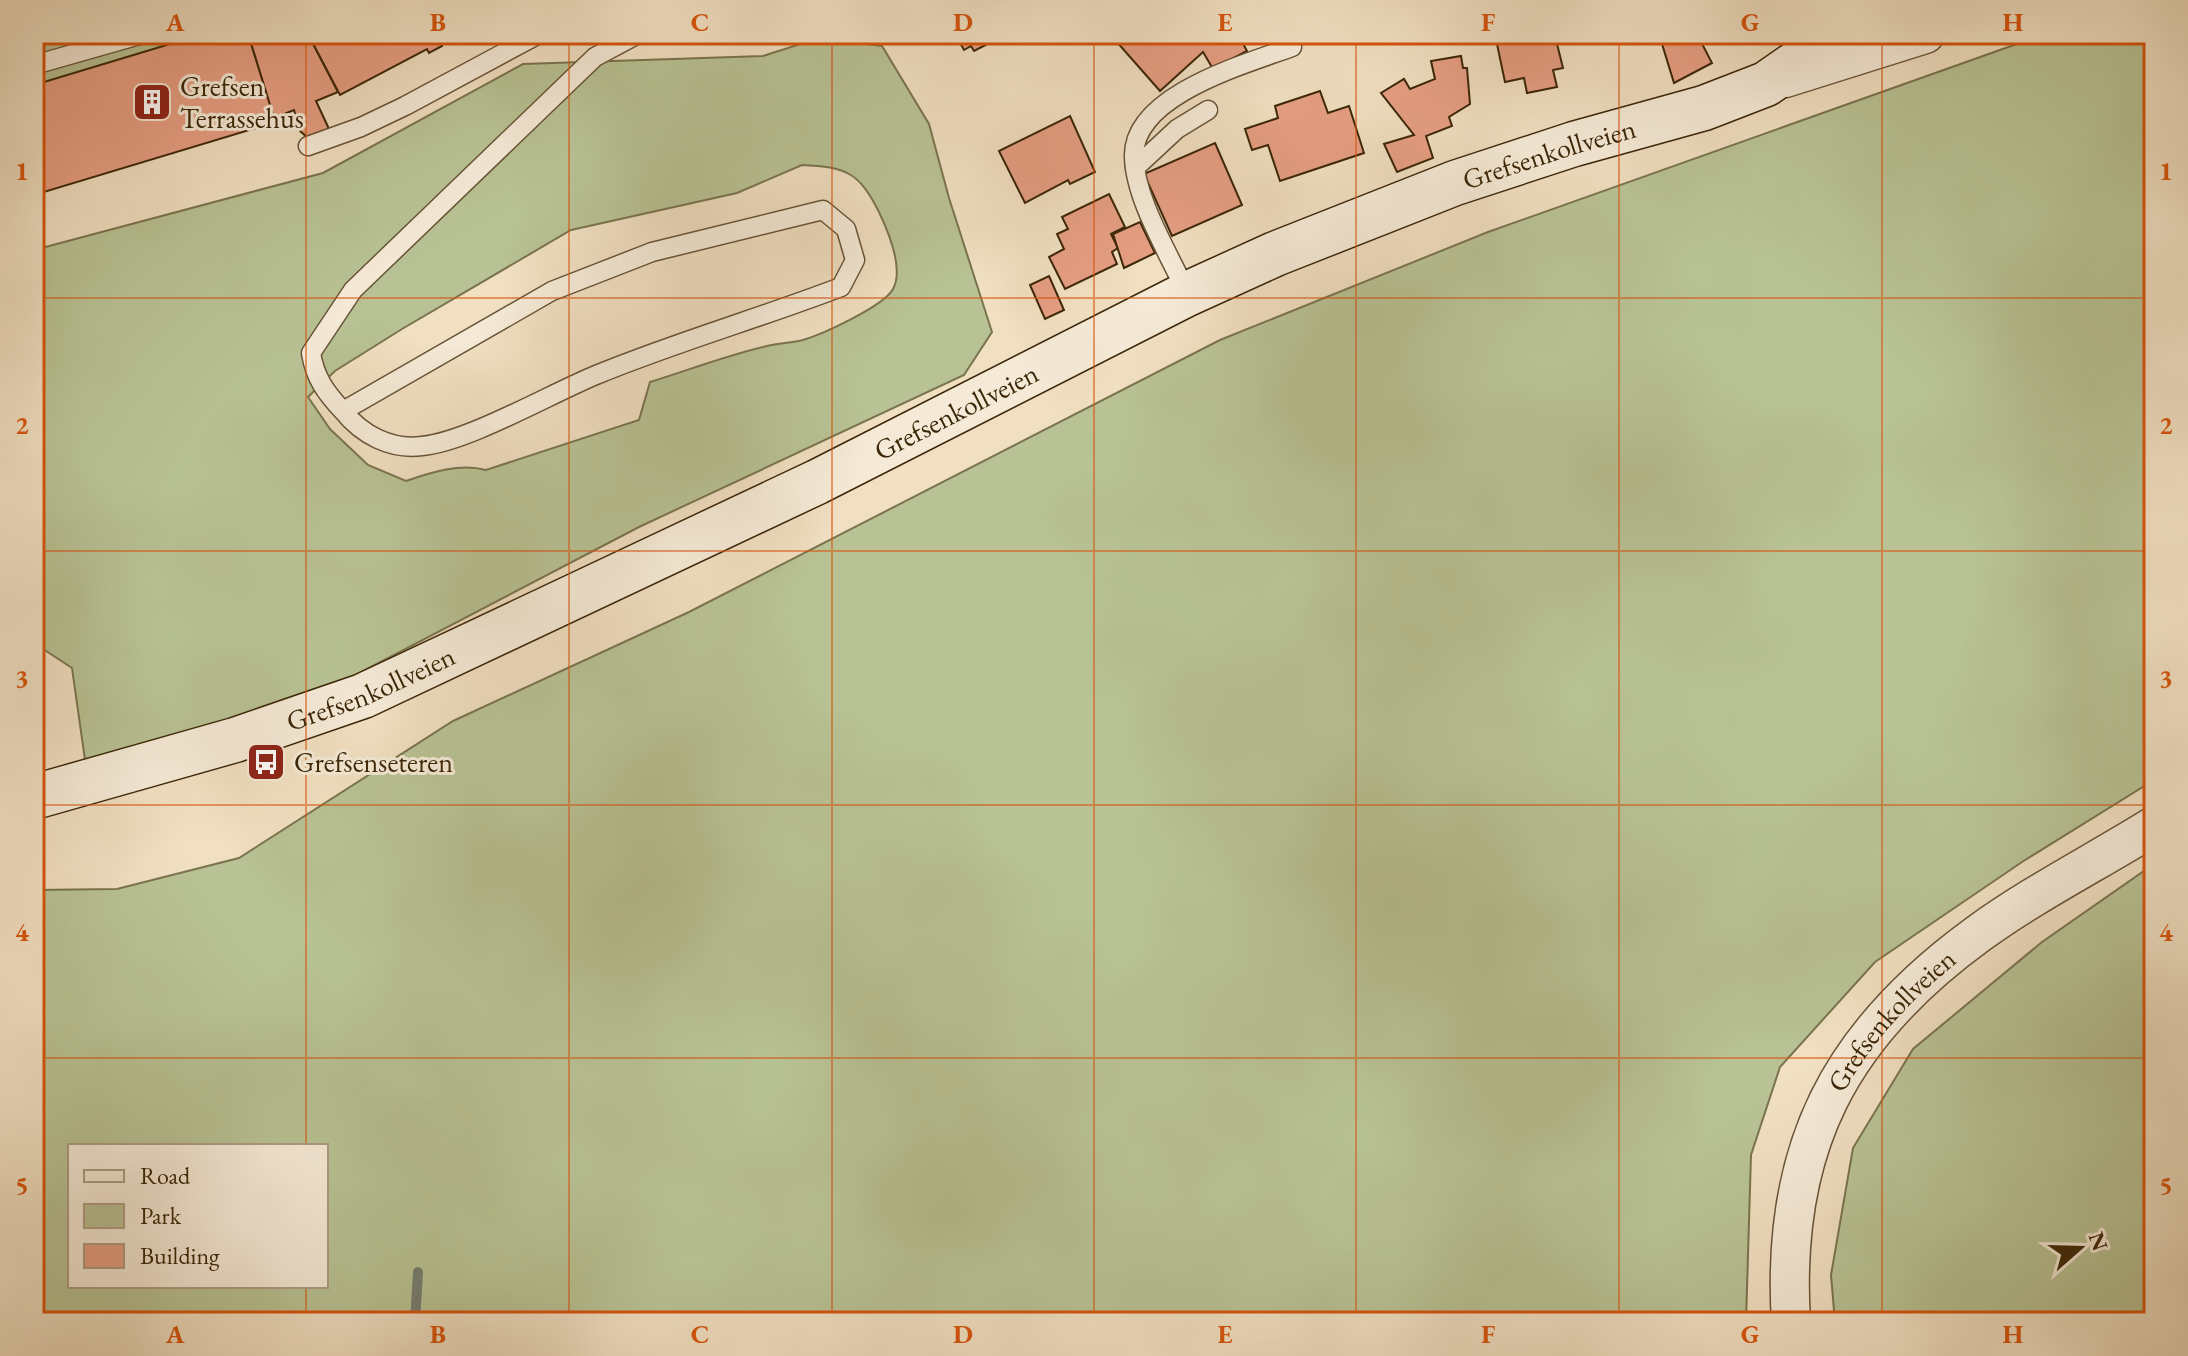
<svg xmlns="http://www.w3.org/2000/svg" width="2188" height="1356" font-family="'EB Garamond',serif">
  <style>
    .green { fill: #b8c294; stroke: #7a744e; stroke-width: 2; fill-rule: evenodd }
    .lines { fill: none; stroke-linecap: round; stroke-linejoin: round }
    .stream { stroke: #757f72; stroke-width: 10 }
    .building { fill: #e69e82; stroke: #3b2607; stroke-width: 2 }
    .lane-casing { stroke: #685436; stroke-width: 21 }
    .street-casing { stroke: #685436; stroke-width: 41 }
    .secondary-casing { stroke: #3b2607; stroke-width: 47 }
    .lane { stroke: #f5ead7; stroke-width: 18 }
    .street { stroke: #f5ead7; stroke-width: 38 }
    .secondary { stroke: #f5ead7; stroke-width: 44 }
    .grid { fill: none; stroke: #d7540c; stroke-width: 2; stroke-opacity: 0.55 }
    .labels { text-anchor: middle; stroke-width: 6; stroke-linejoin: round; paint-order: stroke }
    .poi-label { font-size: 28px; fill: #3b2607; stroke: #f5ead7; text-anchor: start }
    .street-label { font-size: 28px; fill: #3b2607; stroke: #f5ead7 }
    .neatline { fill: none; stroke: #d7540c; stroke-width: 3 }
    .grid-label { font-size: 26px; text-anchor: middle; font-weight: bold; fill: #d7540c }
  </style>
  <rect width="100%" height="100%" fill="#f0dfc1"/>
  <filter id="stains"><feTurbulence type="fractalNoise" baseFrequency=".0025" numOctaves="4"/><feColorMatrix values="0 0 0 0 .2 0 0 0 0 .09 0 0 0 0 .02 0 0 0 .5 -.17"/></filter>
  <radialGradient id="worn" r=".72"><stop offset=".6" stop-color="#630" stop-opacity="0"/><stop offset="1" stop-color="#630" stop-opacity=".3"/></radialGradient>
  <!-- green -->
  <g class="green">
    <path d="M34,34h239l-239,68z"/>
    <path d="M2045,34h109v746l-132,82 -147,100 -95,105 -29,88 -5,167h-1712v-432l83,-1 122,-31 214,-137 236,-109 531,-272 268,-108zM326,1146v140h-256v-140z"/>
    <path d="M819,38l63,8 47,78 20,74 43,134 -28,43 -325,152 -291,152 -260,102 -16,-113 -38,-25v-393l289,-77 200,-109 240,-8zM802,165c44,2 57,7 77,47 9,19 25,57 14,77 -9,17 -70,45 -90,51 -11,3 -24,3 -36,6 -40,9 -78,24 -117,36l-11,38 -153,50c-26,-7 -54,2 -80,11l-38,-16 -38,-36 -22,-32 27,-26 67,-42 169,-99 166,-37z"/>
    <path d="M2154,864v458h-319l-4,-47 22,-127 60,-99 129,-107z"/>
  </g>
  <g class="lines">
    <!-- stream -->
    <path class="stream" d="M415,1322l3,-50"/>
  </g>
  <!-- building -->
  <g class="building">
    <path d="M203,34h45l28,88 -242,73v-110z"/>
    <path d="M274,34h34l30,58 -22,9 13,28 -22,8 -7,-6 -6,-21 -20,8 -23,-75z"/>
    <path d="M308,34h148l-16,8 2,4 -13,7 -2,-4 -87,46z"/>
    <path d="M955,34h52l-33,17 -3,-5 -7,4z"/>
    <path d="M1123,34h115l9,17 -34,18 -10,-17 -43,39 -44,-50z"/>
    <path d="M1546,34v4l9,-2 8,32 -10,2 4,17 -30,6 -3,-15 -19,4 -8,-38z"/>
    <path d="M1659,34h38l15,29 -38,20z"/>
    <path d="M1461,56l2,12h4l3,36 -21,13 3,9 -26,10 7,22 -36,14 -13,-28 30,-9 -33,-42 23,-14 6,10 25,-10 -4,-18z"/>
    <path d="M1320,91l8,22 21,-7 15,47 -84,28 -12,-36 -16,5 -7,-21 33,-11 -3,-12z"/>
    <path d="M1070,116l25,56 -25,12 -2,-4 -43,23 -26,-52z"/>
    <path d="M1215,143l27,62 -70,31 -28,-62z"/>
    <path d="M1109,194l16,33 -14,7 7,14 -6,4 5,12 -52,25 -16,-32 15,-8 -7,-15 11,-5 -6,-12z"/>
    <path d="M1140,222l15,31 -31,15 -11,-34z"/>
    <path d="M1049,276l15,34 -19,9 -15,-34z"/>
  </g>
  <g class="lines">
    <!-- lane casing -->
    <g class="lane-casing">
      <g id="lane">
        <path d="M34,65l109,-31"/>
        <path d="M308,146l53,-19 44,-21 134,-72"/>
        <path d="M1135,168l42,-39 31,-19"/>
        <path d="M1187,294c-17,-39 -52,-94 -53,-137 -2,-62 112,-93 158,-110"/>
        <path d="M343,411c19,24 48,39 79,35 45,-4 128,-52 174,-71 80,-33 164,-57 245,-88l14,-27 -9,-31 -23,-19 -171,42 -100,39 -209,120c-17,-18 -28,-33 -32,-58l42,-63 242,-233 43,-23"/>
      </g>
    </g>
    <!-- street casing -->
    <g class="street-casing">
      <g id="street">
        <path d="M1785,78l140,-44"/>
        <path id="s1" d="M1791,1322c-11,-173 48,-287 187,-388 55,-40 118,-72 176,-108"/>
      </g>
    </g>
    <!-- secondary casing -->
    <g class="secondary-casing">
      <g id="secondary">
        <path id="s2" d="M34,797l201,-57 128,-44 454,-214 370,-188 88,-40 180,-71 119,-39 130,-36 62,-24 72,-50"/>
      </g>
    </g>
    <!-- lane -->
    <use href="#lane" class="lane"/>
    <!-- street -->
    <use href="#street" class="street"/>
    <!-- secondary -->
    <use href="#secondary" class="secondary"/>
  </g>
  <!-- grid -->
  <path class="grid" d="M306,34v1112M569,34v1288M832,34v1288M1094,34v1288M1356,34v1288M1619,34v1288M1882,34v1288M34,298h2120M34,551h2120M34,805h2120M34,1058h2120M306,1286v36"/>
  <!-- icons -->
  <defs>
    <g id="building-square" transform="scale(2)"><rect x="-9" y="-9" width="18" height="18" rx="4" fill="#8f2418" stroke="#f5ead7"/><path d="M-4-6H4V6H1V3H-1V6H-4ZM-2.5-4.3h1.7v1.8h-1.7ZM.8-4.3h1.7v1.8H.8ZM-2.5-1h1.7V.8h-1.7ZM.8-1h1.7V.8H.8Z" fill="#fff"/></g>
    <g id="bus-square" transform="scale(2)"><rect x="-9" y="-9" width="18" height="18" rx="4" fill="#8f2418" stroke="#f5ead7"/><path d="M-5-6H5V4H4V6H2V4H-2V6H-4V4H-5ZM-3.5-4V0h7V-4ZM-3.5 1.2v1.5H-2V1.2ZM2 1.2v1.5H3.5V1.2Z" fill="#fff"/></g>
  </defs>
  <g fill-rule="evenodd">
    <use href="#building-square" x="152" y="102"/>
    <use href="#bus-square" x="266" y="762"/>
  </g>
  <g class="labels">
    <!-- poi labels -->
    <g class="poi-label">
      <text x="180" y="96">Grefsen<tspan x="180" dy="32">Terrassehus</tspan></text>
      <text x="294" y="772">Grefsenseteren</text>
    </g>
    <!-- street labels -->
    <g class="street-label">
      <text dy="10" stroke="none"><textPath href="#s2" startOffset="1650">Grefsenkollveien</textPath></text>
      <text dy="10" stroke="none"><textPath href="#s2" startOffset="1002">Grefsenkollveien</textPath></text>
      <text dy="10" stroke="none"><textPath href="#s2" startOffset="354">Grefsenkollveien</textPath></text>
      <text dy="10" stroke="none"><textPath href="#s1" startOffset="330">Grefsenkollveien</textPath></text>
    </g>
  </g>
  <!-- margin -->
  <rect width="2188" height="1356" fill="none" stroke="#f0dfc1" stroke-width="88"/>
  <!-- legend -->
  <rect x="68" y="1144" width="260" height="144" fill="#f5ead7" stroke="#ab9c84" stroke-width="2"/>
  <rect x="84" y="1170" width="40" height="12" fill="#f5ead7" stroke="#ab9c84" stroke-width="2"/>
  <text x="140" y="1184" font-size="24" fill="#3b2607">Road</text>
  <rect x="84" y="1204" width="40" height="24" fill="#b8c294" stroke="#ab9c84" stroke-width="2"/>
  <text x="140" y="1224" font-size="24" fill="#3b2607">Park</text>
  <rect x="84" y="1244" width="40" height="24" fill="#e69e82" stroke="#ab9c84" stroke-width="2"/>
  <text x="140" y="1264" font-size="24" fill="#3b2607">Building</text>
  <!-- north arrow -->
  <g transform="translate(2080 1248) rotate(70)" stroke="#f5ead7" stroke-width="6" paint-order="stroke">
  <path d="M0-6L14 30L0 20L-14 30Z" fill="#3b2607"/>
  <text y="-12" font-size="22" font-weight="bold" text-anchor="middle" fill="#3b2607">N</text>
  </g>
  <rect x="44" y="44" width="2100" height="1268" class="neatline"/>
  <g class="grid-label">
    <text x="175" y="31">A</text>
    <text x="438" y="31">B</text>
    <text x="700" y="31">C</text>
    <text x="963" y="31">D</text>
    <text x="1225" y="31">E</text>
    <text x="1488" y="31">F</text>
    <text x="1750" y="31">G</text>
    <text x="2013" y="31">H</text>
    <text x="22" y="180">1</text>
    <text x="2166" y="180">1</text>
    <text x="22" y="434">2</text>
    <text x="2166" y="434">2</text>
    <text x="22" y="687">3</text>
    <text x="2166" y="687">3</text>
    <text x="22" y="941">4</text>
    <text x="2166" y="941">4</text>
    <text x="22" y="1194">5</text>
    <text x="2166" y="1194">5</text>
    <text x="175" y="1343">A</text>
    <text x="438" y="1343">B</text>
    <text x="700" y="1343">C</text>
    <text x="963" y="1343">D</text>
    <text x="1225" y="1343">E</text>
    <text x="1488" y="1343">F</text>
    <text x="1750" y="1343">G</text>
    <text x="2013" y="1343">H</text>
  </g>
  <rect width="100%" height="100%" filter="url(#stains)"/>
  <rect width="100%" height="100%" fill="url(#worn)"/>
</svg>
